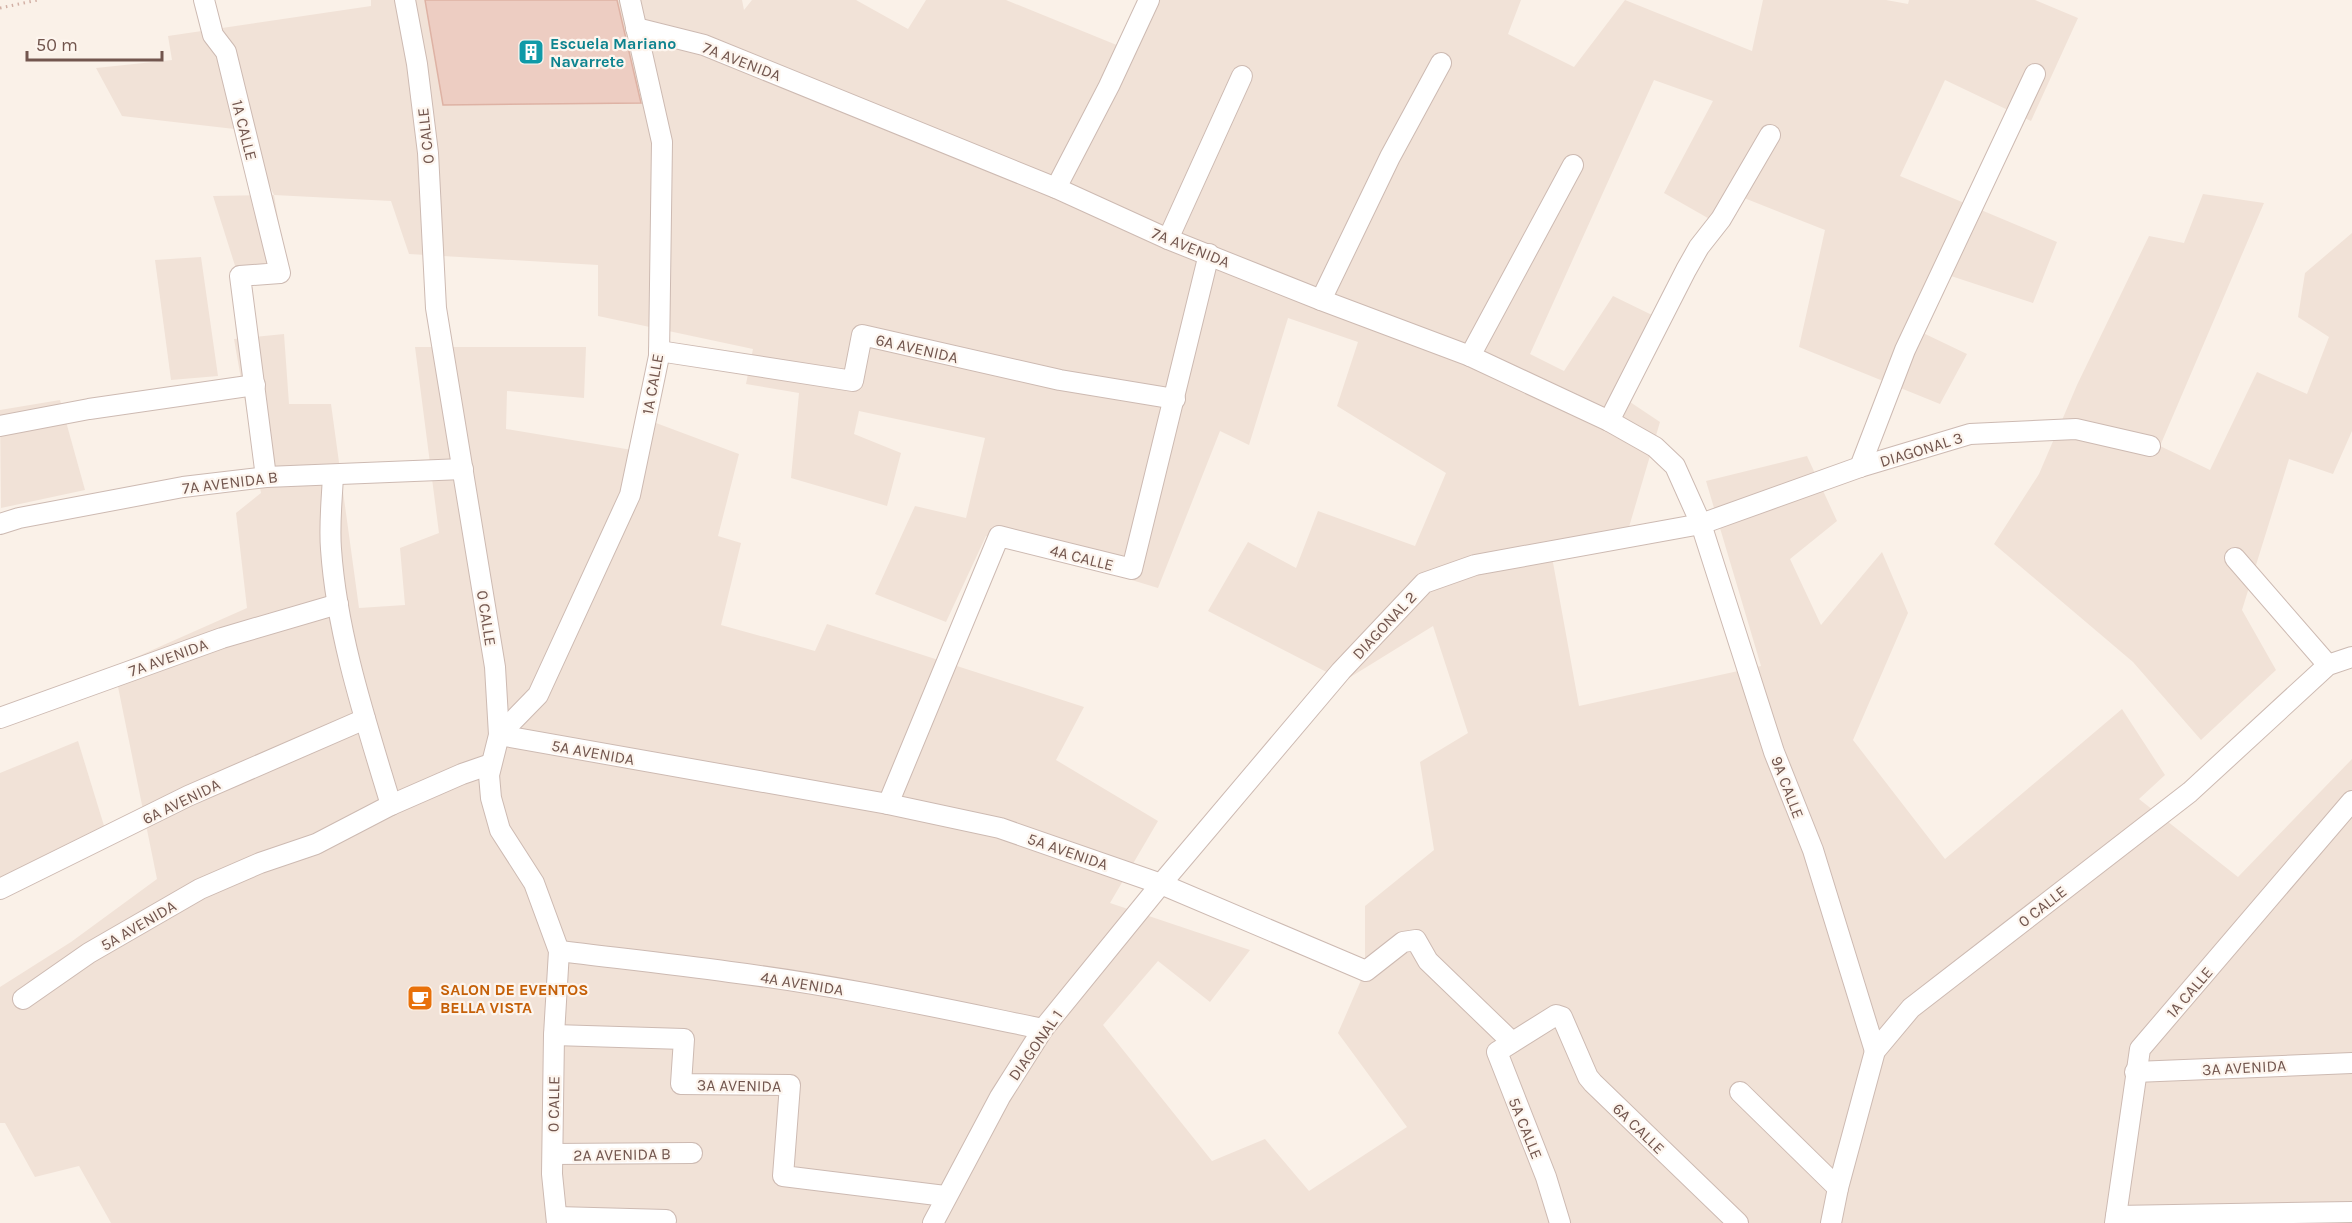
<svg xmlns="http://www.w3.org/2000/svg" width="2352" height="1223" font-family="Karla,sans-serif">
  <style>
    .residential { fill: #f1e2d7 }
    .building { fill: #edcdc2; stroke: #deb2a4; stroke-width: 1.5 }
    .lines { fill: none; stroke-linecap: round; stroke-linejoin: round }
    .minor-casing { stroke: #cdbab2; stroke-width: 22 }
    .path { stroke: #d2b0a5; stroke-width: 3; stroke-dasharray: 1.5 4.5; stroke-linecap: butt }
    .minor { stroke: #fff; stroke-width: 20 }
    .labels { text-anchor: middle; stroke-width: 4.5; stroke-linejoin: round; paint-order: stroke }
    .culture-label { font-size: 16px; font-weight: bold; fill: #0d838f; stroke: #fdf5ee; text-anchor: start }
    .street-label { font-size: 16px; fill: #72564e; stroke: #fdf5ee }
    .food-label { font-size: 16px; font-weight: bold; fill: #c56008; stroke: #fdf5ee; text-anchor: start }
  </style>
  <rect width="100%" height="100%" fill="#faf1e8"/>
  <!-- residential -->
  <g class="residential">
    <path d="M371,0h371l2,10 8,-10h104l52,29 18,-29h80l118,48 25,-48h372l-13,34 66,33 51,-67 127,51 11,-51h123l22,4 1,-4h126l43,18 -47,103 -86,-41 -45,96 157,66 -24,61 -82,-27 -30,56 46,22 -27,50 -141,-57 26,-117 -91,-36 -14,31 -56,-32 49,-92 -59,-21 -124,274 34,17 49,-75 39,19 -28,83 36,24 -36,122 -72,13 27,149 182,-40 -55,-185 101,-25 30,65 -47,38 31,66 61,-73 26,61 -55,127 92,119 177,-150 43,66 -26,24 99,78 114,-118v464h-2241l-32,-57 -44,11 -30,-54h-5v-136l71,-45 86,-63 -43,-212 133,-59 -11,-95 25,-20 -27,-154 50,-5 5,70h42l28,204 46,-3 -5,-57 39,-15 -24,-186h171l-2,51 -77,-7 -1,38 138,23 12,-29 83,31 -21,82 23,7 -20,82 94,26 12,-27 257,83 -28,53 102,61 -48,82 140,47 -40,52 -52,-41 -55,64 109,136 53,-22 44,52 98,-64 -69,-94 27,-62v-65l69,-56 -14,-88 48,-29 -35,-107 -89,55 -136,-70 40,-69 48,26 22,-57 97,35 31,-73 -109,-67 21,-64 -70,-24 -39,127 -29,-14 -62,157 -172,-52 -40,86 -71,-28 40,-88 51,12 19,-80 -126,-27 -5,23 47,19 -14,53 -96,-28 8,-85 -53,-9 7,-35 -155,-33v-51l-189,-11 -18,-53 -117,-6 12,70 -49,7 -24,-76 61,-1 -31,-65 -121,-14 -26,-48 76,-8 -4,-24 203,-30z"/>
    <path d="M2203,194l61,9 -104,243 50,24 47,-98 50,22 22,-57 -31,-20 7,-44 47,-40v198l-19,43 -44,-15 -47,151 34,60 -75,70 -68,-78 -139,-118 45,-70 38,-89 72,-149 35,7z"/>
    <path d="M201,257l17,119 -47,4 -16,-120z"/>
    <path d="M60,400l25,90 -84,18 -1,-98z"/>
    <path d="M78,741l27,88 -105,49v-105z"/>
  </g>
  <!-- building -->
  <path class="building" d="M425,0h192l24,103 -198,2z"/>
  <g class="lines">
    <!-- minor casing -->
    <g class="minor-casing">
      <g id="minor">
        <path d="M204,0l9,35 13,17 54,221 -40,3 26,201"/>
        <path d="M405,0l12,64 11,89 8,155 59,359 4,68 -10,40 2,23 9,32 34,53 25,68 -5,84 -2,139 5,49"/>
        <path d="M636,28l68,17 352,143 112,51 153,61 149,56 139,65 46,26 20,19 26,58 73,228 39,98 62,201"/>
        <path d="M1056,188l53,-102 40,-86"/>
        <path d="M1168,239l74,-163"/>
        <path d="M1321,300l69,-143 51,-94"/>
        <path d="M659,351l194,30 9,-46 198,45 115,19"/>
        <path d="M1470,356l103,-191"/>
        <path d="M1609,421l77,-151 13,-23 22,-28 49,-84"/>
        <path d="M0,426l89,-17 166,-24"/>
        <path d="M1860,467l45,-117 130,-276"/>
        <path d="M333,475c-1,24 -4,49 -2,74 6,87 35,173 60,256"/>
        <path d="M0,524l19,-6 164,-31 83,-10 197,-8"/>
        <path d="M2235,558l93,107"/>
        <path d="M0,718l222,-80 116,-34"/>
        <path d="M499,735l389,69 112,24 161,56 205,87 37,-29 13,-2 12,21 84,81"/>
        <path d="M499,735l39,-40 92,-200 29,-139 3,-214 -32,-142"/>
        <path d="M888,804l111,-268 133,33 77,-315"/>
        <path d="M0,889l188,-93 177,-77"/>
        <path d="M559,951c57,7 114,13 171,21 106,13 210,36 313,57"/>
        <path d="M23,999l66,-46 111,-64 60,-26 56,-19 75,-39 71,-31 29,-10"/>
        <path d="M554,1035l130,4 -3,45 109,1 -7,91 162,20"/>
        <path d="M2135,1072l217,-9"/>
        <path d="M1740,1092l98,96"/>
        <path d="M553,1154l139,-1"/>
        <path d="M2116,1216l236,-4"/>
        <path d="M557,1217l109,3"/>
        <path d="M933,1223l67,-126 43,-68 118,-145 180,-213 83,-88 51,-18 226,-41 159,-57 110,-33 106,-5 74,17"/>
        <path d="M1560,1223l-14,-46 -49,-125 59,-37 6,2 26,60 5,6 145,140"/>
        <path d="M1831,1223l7,-35 37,-137 36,-43 279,-216 138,-127 24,-8"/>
        <path d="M2115,1223l25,-174 212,-248"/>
      </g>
    </g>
    <!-- path -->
    <path class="path" d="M0,8l38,-8"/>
    <!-- minor -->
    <use href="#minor" class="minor"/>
  </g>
  <!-- icons -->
  <defs>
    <g id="building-square" transform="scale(1.35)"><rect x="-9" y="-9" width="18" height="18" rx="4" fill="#0f9aa8" stroke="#fdf5ee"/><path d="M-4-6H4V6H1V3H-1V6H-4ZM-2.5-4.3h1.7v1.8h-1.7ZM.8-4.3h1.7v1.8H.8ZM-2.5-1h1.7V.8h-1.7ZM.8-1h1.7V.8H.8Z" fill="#fff"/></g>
    <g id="cafe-square" transform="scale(1.35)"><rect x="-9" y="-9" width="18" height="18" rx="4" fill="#e8710a" stroke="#fdf5ee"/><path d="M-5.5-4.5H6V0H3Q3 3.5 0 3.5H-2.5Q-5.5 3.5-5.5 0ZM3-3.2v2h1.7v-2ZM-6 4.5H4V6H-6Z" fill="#fff"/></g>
  </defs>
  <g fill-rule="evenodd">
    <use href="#building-square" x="531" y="52"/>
    <use href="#cafe-square" x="420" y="998"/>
  </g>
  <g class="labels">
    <!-- culture labels -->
    <g class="culture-label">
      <text x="550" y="49">Escuela Mariano<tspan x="550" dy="18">Navarrete</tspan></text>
    </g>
    <!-- street labels -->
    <g class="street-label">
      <text transform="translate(742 61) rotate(21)" y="6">7A AVENIDA</text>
      <text transform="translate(245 130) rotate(76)" y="6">1A CALLE</text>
      <text transform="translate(425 136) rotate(-96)" y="6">0 CALLE</text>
      <text transform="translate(1191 247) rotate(22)" y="6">7A AVENIDA</text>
      <text transform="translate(917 348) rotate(13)" y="6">6A AVENIDA</text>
      <text transform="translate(652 384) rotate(-80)" y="6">1A CALLE</text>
      <text transform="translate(1921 449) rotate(-17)" y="6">DIAGONAL 3</text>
      <text transform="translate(230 482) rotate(-7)" y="6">7A AVENIDA B</text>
      <text transform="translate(1082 557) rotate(14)" y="6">4A CALLE</text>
      <text transform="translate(487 618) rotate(81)" y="6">0 CALLE</text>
      <text transform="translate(1384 625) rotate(-47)" y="6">DIAGONAL 2</text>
      <text transform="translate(168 657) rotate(-20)" y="6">7A AVENIDA</text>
      <text transform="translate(593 752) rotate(10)" y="6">5A AVENIDA</text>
      <text transform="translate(1788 787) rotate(69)" y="6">9A CALLE</text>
      <text transform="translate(181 801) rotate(-26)" y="6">6A AVENIDA</text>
      <text transform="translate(1068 851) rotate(19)" y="6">5A AVENIDA</text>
      <text transform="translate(2042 906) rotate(-38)" y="6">0 CALLE</text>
      <text transform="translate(138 925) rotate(-30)" y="6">5A AVENIDA</text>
      <text transform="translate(802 983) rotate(9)" y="6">4A AVENIDA</text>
      <text transform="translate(2189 992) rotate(-49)" y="6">1A CALLE</text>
      <text transform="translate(1035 1045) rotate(-55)" y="6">DIAGONAL 1</text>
      <text transform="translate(2244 1067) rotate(-3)" y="6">3A AVENIDA</text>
      <text transform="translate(739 1085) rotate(1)" y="6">3A AVENIDA</text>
      <text transform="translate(553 1104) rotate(-89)" y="6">0 CALLE</text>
      <text transform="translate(1526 1128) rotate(68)" y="6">5A CALLE</text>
      <text transform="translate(1639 1128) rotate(44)" y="6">6A CALLE</text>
      <text transform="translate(622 1154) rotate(-1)" y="6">2A AVENIDA B</text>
    </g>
    <!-- food labels -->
    <g class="food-label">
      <text x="440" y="995">SALON DE EVENTOS<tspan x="440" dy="18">BELLA VISTA</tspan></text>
    </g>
  </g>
  <!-- scale -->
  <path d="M27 51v9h135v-9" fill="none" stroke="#72564e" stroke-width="3"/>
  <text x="36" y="51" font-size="18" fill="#72564e" stroke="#fdf5ee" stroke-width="4.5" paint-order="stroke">50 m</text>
</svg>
